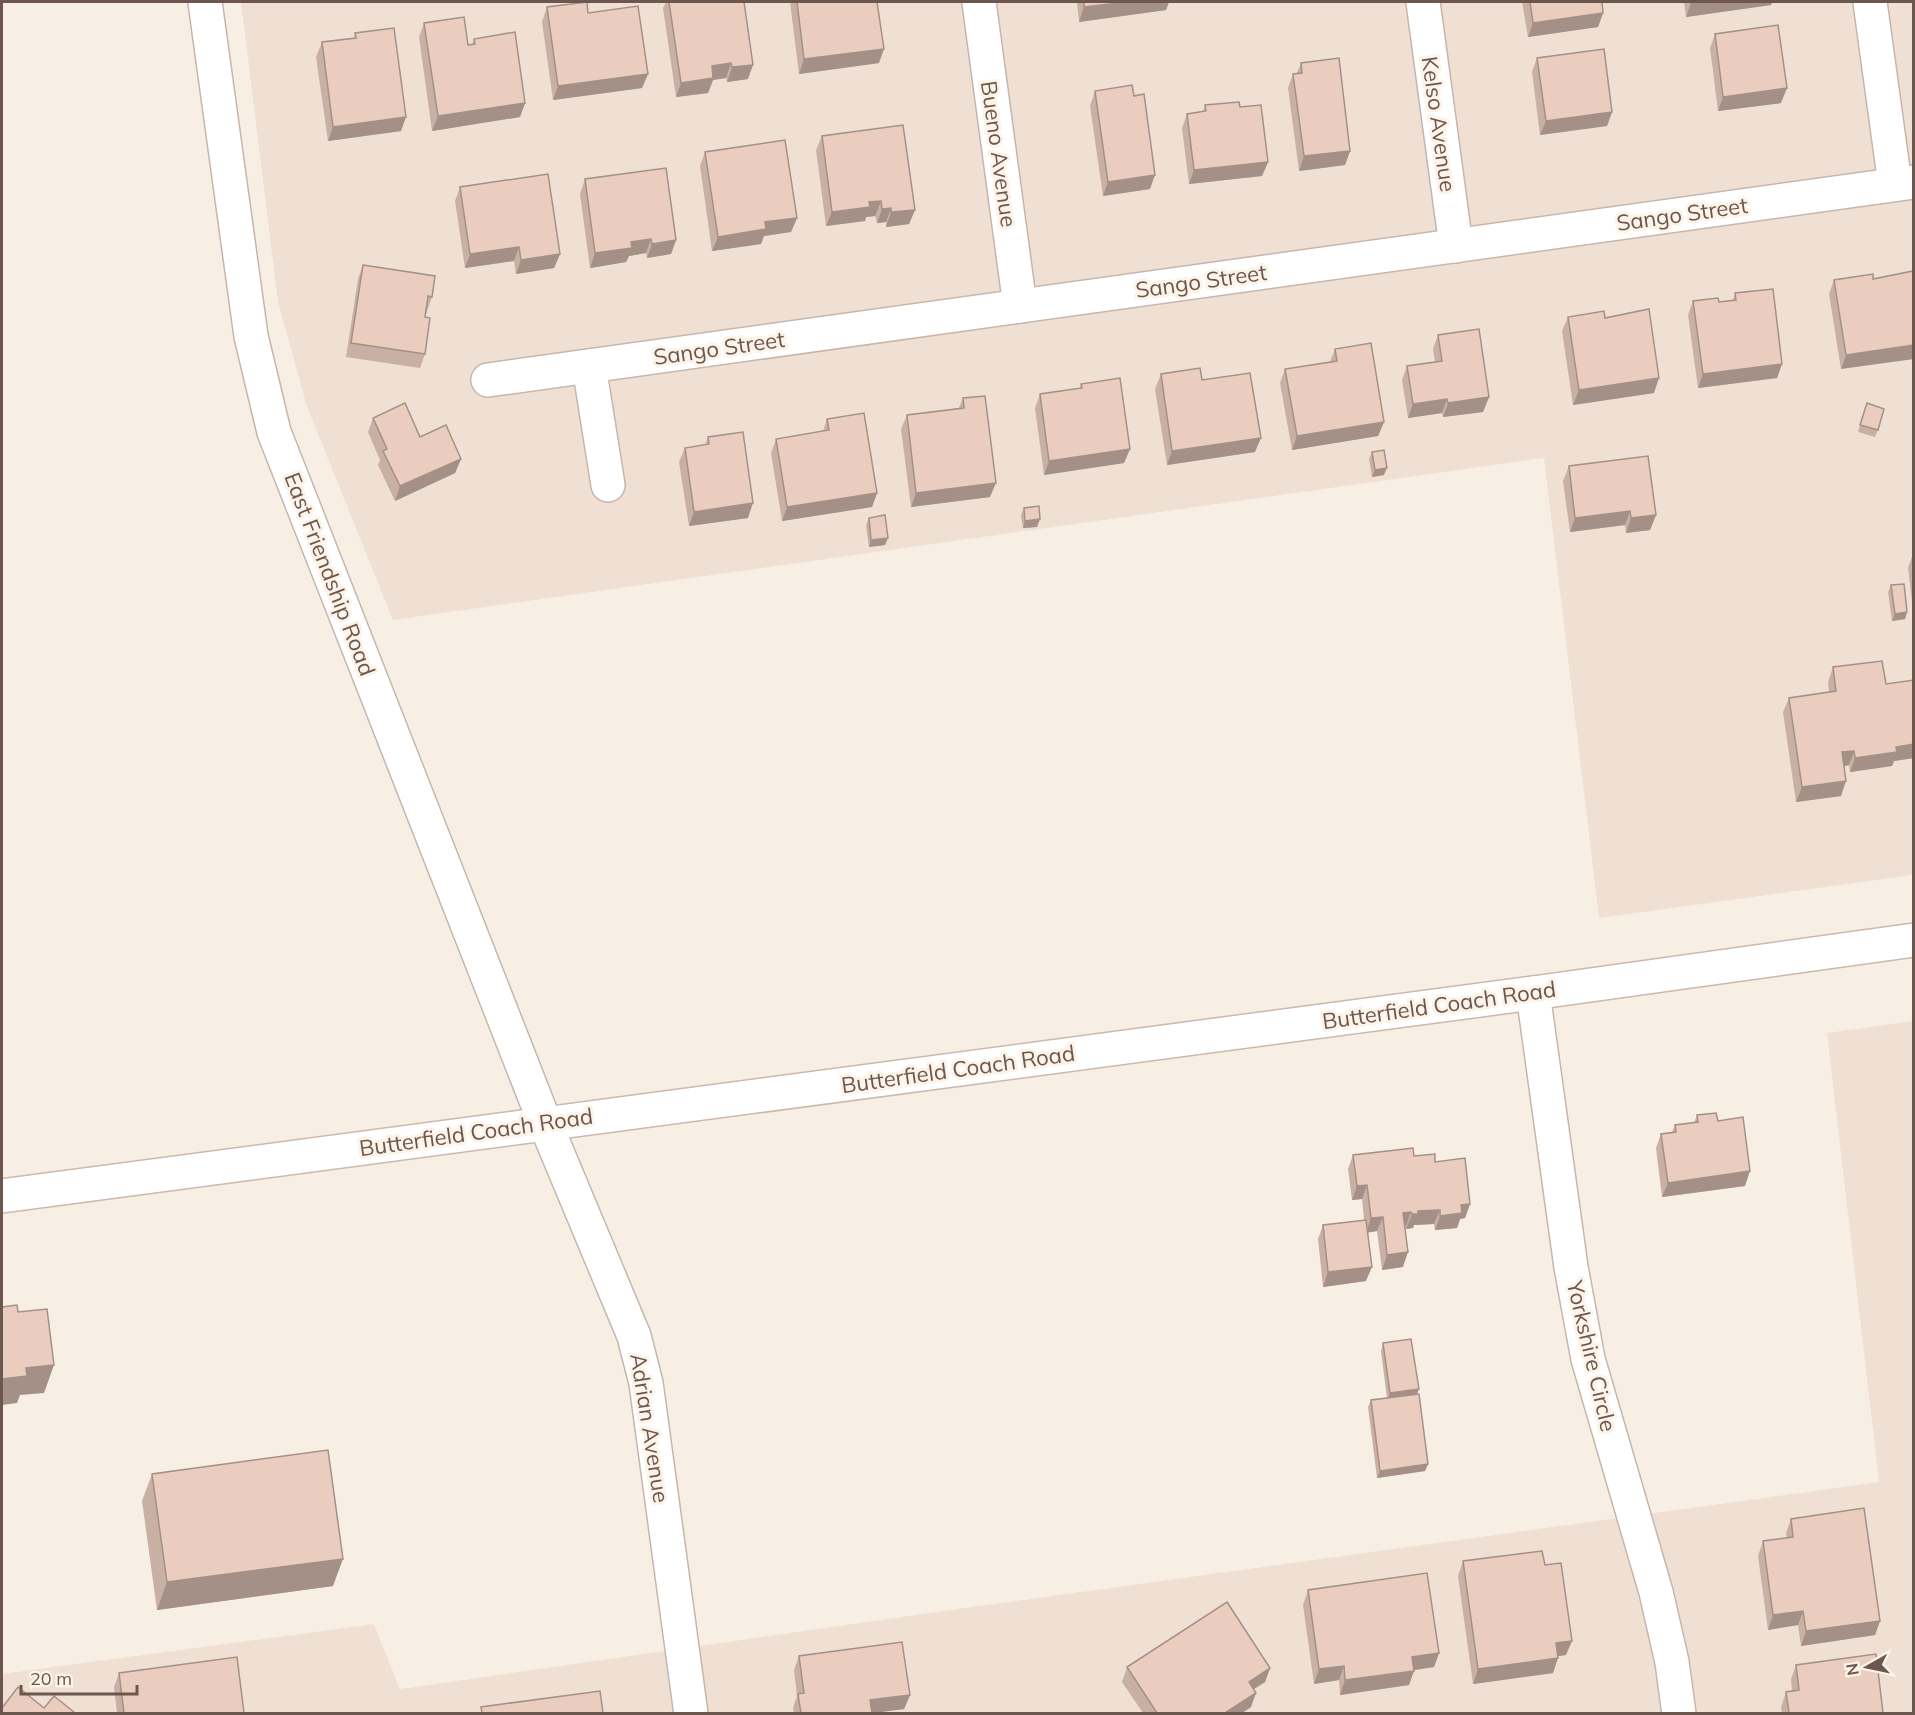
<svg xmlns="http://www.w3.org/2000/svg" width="1915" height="1715" font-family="Mulish,sans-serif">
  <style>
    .residential { fill: #efe0d3 }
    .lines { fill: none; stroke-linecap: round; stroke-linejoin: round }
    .minor-casing { stroke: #c7b6ac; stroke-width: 36 }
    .secondary-casing { stroke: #ccb8ad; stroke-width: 36 }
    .minor { stroke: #fff; stroke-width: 33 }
    .secondary { stroke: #fff; stroke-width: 33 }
    .wall { fill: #c9b0a4 }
    .shaded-wall { fill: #a49086 }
    .building { fill: #eacdbf; stroke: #a49086; stroke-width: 1.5 }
    .labels { text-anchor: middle; stroke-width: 6; stroke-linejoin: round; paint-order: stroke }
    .street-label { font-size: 22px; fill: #6d564d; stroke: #fcf3e9 }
  </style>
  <rect width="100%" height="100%" fill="#f8efe4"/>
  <!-- residential -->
  <g class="residential">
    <path d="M241,2h1672v873l-314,43 -55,-460 -1151,162 -86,-213 -29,-105z"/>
    <path d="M1913,1021v692l-1911,1v-40l372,-50 26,65 572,-82 907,-125 -52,-449z"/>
  </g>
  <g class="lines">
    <!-- minor casing -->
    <g class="minor-casing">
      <g id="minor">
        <path d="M205,2l46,334 23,96 271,691 89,213 12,47 45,331"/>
        <path d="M979,2l41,304"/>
        <path d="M1423,2l33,244"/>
        <path d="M1870,2l25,182"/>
        <path d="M589,366l19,119"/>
        <path d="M488,380l1426,-198"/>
        <path d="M1533,993l38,274 17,92 68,233 16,70 7,52"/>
      </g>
    </g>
    <!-- secondary casing -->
    <g class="secondary-casing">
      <path id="secondary" d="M2,1196l1531,-203 381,-53"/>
    </g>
    <!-- minor -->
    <use href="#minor" class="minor"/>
    <!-- secondary -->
    <use href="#secondary" class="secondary"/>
  </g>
  <!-- wall -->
  <g class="wall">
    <path d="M666,2h78l4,77 -21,3 -1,-4 -13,2 -5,13 -32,4 -13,-89z"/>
    <path d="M790,2h87l2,61 -80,11z"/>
    <path d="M1077,2h92l-3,8 -87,12z"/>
    <path d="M1522,2h80l1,11 -5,14 -70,10z"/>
    <path d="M1684,2h88l-1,3 -85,12z"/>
    <path d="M547,7l41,6 60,61 -6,14 -89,12 -11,-78z"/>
    <path d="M424,23l44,22h4l2,-6 51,64 -5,14 -88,14 -13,-94z"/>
    <path d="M355,33l46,98 -73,10 -12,-84 6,-15 32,-4z"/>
    <path d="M1715,34l66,69 -63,8 -8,-63z"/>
    <path d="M1537,58l75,54 -5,14 -67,9 -8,-63z"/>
    <path d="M1301,63l49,88 -5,14 -46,6 -11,-83 5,-14 4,-1z"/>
    <path d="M1095,91l55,98 -47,7 -13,-90z"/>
    <path d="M1205,105l35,2 28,55 -6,14 -73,8 -7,-56 5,-14 16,-3z"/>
    <path d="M822,136l93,74 -6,14 -23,3v-5l-9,1 -2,-7 -9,1 -1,4 -39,5 -10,-76z"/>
    <path d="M705,152l92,66 -6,14 -27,4 -3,8 -49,7 -12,-85z"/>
    <path d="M585,179l91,61 -5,14 -24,4 -1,-5 -17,3 -3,6 -36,6 -10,-74z"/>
    <path d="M460,187l100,67 -6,14 -38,6 -2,-13 -49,7 -10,-67z"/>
    <path d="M363,265l69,32 -7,20v37l-5,14 -74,-11 12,-78z"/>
    <path d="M1873,279l-32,90 -12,-75 5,-14z"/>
    <path d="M1735,293l47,71 -5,14 -79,10 -10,-73 5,-14 26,1 14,-2z"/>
    <path d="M1568,317l37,1 49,75 -81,12 -11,-74z"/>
    <path d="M1438,335l51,62 -6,15 -40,5 -1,-4 -34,5 -6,-38 5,-14 28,-4 -2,-13z"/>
    <path d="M1335,349l49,73 -6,14 -86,14 -12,-67 5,-14 45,-7z"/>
    <path d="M1161,374l41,6 53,72 -88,13 -12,-76z"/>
    <path d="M1081,384l49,65 -6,14 -80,12 -9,-67 5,-14 40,-6z"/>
    <path d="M963,398l27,99 -79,10 -10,-78 6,-14 52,-7z"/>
    <path d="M1867,403l11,27 -3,7 -17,-5z"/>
    <path d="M373,418l47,19 41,22 -6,14 -60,28 -17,-36 2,-5 -12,-28z"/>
    <path d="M827,419l50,74 -5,14 -90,14 -11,-68 5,-14 47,-8z"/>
    <path d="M708,437l40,81 -59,8 -10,-64 6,-14 20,-3z"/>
    <path d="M1372,452l12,23 -12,2 -3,-18z"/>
    <path d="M1569,466l87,49 -6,15 -24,3 -1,-8 -55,7 -7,-51z"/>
    <path d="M1024,508l13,19 -14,1 -2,-13z"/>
    <path d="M869,518l16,27 -16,2 -3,-22z"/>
    <path d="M1913,554h1v64l-6,-50z"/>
    <path d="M1891,585l16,27 -2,7 -13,2 -4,-29z"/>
    <path d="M1833,667l53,17 28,-4v78l-20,3 -2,5 -42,6 -1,-7 -5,1 -3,30 -45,6 -13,-90 6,-14 40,-6 -1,-10z"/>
    <path d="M1697,1115l21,6 27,65 -83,11 -6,-49 5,-14 11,-2 3,-7 19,-2z"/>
    <path d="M1353,1155l61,1 21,6 35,42 -5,14 -5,1 -3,9 -22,2 -1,-6 -20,1 -1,3 -7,1 -1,-3 -2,41 -21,3 -5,-39 -9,1 -2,49 -43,6 -5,-48 5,-14 41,-5 -2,-21 -10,1 -4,-31z"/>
    <path d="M1383,1343l36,46 -2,5 11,70 -3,7 -48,7 -9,-71 3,-7 16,-2 -6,-47z"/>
    <path d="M152,1474l181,112 -176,24 -15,-109z"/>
    <path d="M1791,1519l89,102 -5,14 -74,11 -3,-21 -30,5 -10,-74 5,-15 24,-3 -1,-5z"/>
    <path d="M1463,1561l82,4 21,90 -8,1 -5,17 -80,11 -15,-108z"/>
    <path d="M1308,1590l131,63 -5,14 -20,3 -5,15 -69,10 -1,-15 -25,4 -11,-79z"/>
    <path d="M799,1656l111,39 -6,14 -31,4h-79l-1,-5 4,-12 -3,-26z"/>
    <path d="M1796,1665l87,48h-101l-1,-6 5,-15 6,-1 -1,-12z"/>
    <path d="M1127,1667l143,1 -5,14 -11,7 -3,18 -9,6h-99l-21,-31z"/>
    <path d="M119,1673l125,40h-127l-3,-26z"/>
  </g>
  <!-- shaded-wall -->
  <g class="shaded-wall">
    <path d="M1127,2h42l-3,8 -87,12 5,-15z"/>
    <path d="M1699,2h73l-1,3 -85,12 5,-14z"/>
    <path d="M1603,13l-5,14 -70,10 5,-14z"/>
    <path d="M884,49l-5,14 -80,11 5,-15z"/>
    <path d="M731,63l-5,15 -13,2 -5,13 -32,4 5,-14 31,-17z"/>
    <path d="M753,65l-5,14 -21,3 5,-15z"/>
    <path d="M648,74l-6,14 -89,12 5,-14z"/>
    <path d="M1787,88l-6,15 -63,8 5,-14z"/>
    <path d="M525,103l-5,14 -88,14 6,-15z"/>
    <path d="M1612,112l-5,14 -67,9 6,-14z"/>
    <path d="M406,117l-5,14 -73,10 5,-14z"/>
    <path d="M1350,151l-5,14 -46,6 5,-15z"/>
    <path d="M1268,162l-6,14 -73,8 5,-14z"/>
    <path d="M1155,175l-5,14 -47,7 5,-14z"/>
    <path d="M881,201l-6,15 -9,1 -1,4 -39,5 6,-14 37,-10z"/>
    <path d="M891,208l-5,14 -9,1 5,-14z"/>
    <path d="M915,210l-6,14 -23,3 5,-15z"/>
    <path d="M797,218l-6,14 -27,4 -3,8 -49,7 6,-14 47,-15z"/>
    <path d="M651,239l-5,14 -17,3 -3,6 -36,6 5,-15 36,-11z"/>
    <path d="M676,240l-5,14 -24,4 5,-14z"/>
    <path d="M519,247l-5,14 -49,7 5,-14z"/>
    <path d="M560,254l-6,14 -38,6 5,-14z"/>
    <path d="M1914,345v14l-73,10 5,-14z"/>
    <path d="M1782,364l-5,14 -79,10 5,-14z"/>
    <path d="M1659,378l-5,15 -81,12 6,-15z"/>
    <path d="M1489,397l-6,15 -40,5 5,-14z"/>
    <path d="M1447,399l-5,14 -34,5 5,-14z"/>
    <path d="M1384,422l-6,14 -86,14 5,-14z"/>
    <path d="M1261,438l-6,14 -88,13 5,-14z"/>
    <path d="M1130,449l-6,14 -80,12 5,-14z"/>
    <path d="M461,459l-6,14 -60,28 5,-15z"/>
    <path d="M1387,468l-3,7 -12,2 3,-7z"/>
    <path d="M996,483l-6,14 -79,10 5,-14z"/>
    <path d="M877,493l-5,14 -90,14 5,-14z"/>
    <path d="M753,503l-5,15 -59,8 5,-14z"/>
    <path d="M1630,511l-5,14 -55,7 5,-14z"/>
    <path d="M1656,515l-6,15 -24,3 5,-15z"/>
    <path d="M1040,519l-3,8 -14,1 2,-7z"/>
    <path d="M888,538l-3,7 -16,2 2,-7z"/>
    <path d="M1907,612l-2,7 -13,2 3,-7z"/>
    <path d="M1914,744v14l-20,3 -2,5 -42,6 5,-14 41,-11z"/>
    <path d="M1854,751l-5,14 -12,2 5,-15z"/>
    <path d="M1846,781l-5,15 -45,6 6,-15z"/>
    <path d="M1750,1171l-5,15 -83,11 6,-14z"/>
    <path d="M1367,1185l-5,14 -10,1 5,-14z"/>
    <path d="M1470,1204l-5,14 -5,1 -3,9 -22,2 5,-14 21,-11z"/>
    <path d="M1440,1210l-6,14 -20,1 -1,3 -7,1 6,-15 6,-3z"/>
    <path d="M1411,1212l-5,14 -8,1 5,-14z"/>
    <path d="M1383,1217l-6,14 -11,2 5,-15z"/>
    <path d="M1408,1252l-5,15 -21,3 5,-15z"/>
    <path d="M1372,1267l-6,14 -43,6 5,-15z"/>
    <path d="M54,1365l-10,28 -24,2 -3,8 -15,2v-26l24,-11z"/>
    <path d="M1419,1389l-3,7 -29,4 3,-7z"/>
    <path d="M1428,1464l-3,7 -48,7 3,-7z"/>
    <path d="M343,1559l-10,27 -176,24 10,-28z"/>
    <path d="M1803,1611l-5,14 -30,5 5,-15z"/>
    <path d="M1880,1621l-5,14 -74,11 5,-15z"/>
    <path d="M1572,1641l-6,14 -15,2 5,-14z"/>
    <path d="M1439,1653l-5,14 -27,4 5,-14z"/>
    <path d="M1558,1658l-5,15 -80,11 5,-15z"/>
    <path d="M1344,1666l-5,14 -25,4 5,-15z"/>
    <path d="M1270,1668l-5,14 -22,14 6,-14z"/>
    <path d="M1414,1671l-5,14 -69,10 5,-15z"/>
    <path d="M1256,1693l-5,14 -9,6h-17z"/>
    <path d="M910,1695l-6,14 -31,4h-8l5,-13z"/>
  </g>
  <!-- building -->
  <g class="building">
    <path d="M587,2l1,11 50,-7 10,68 -90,12 -11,-79z"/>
    <path d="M669,2h75l9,63 -21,2 -1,-4 -19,3 1,12 -32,5z"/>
    <path d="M797,2h80l7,47 -80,10z"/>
    <path d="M1084,2h43l-43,5z"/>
    <path d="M1530,2h72l1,11 -70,10z"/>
    <path d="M464,17l4,28 7,-1 -1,-5 41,-7 10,71 -87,13 -14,-93z"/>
    <path d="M1778,25l9,63 -64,9 -8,-63z"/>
    <path d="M394,28l12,89 -73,10 -11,-85 34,-4 -1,-5z"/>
    <path d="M1604,49l8,63 -66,9 -9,-63z"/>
    <path d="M1339,58l11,93 -46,5 -11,-82 9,-1 -1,-10z"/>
    <path d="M1132,85l2,11 10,-2 11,81 -47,7 -13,-91z"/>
    <path d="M1239,102l1,5 21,-2 7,57 -74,8 -7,-56 19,-3 -1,-6z"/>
    <path d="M903,125l12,85 -24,2v-4l-9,1 -1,-8 -12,1 1,5 -38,5 -10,-76z"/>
    <path d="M785,140l12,78 -32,4 1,7 -48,8 -13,-85z"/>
    <path d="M666,168l10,72 -24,4 -1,-5 -20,3 1,6 -37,5 -10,-74z"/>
    <path d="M548,174l12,80 -39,6 -2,-13 -49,7 -10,-67z"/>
    <path d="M363,265l72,11 -3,21 -4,-1 -3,21 5,1 -5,36 -74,-11z"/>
    <path d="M1913,271l1,74 -68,10 -12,-75 39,-6v5z"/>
    <path d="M1773,289l9,75 -79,10 -10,-73 25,-3 1,4 17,-2 -1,-7z"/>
    <path d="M1649,309l10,69 -80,12 -11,-73 36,-6 1,7z"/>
    <path d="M1479,329l10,68 -41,6 -1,-4 -34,5 -6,-38 35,-5 -4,-26z"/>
    <path d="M1371,343l13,79 -87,14 -12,-67 52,-8 -2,-12z"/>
    <path d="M1200,368l2,12 48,-7 11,65 -89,13 -11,-77z"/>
    <path d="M1120,378l10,71 -81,12 -9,-67 42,-6 -1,-4z"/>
    <path d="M985,396l11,87 -80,10 -9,-78 57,-7 -1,-10z"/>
    <path d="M405,403l15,34 26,-12 15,34 -61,27 -17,-35 4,-2 -14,-31z"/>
    <path d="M1867,403l17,6 -6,21 -18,-5z"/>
    <path d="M864,413l13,80 -90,14 -11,-68 53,-9 -2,-11z"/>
    <path d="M743,432l10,71 -59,9 -9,-64 24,-4 -1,-7z"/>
    <path d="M1384,450l3,18 -12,2 -3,-18z"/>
    <path d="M1648,456l8,59 -25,3 -1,-7 -55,7 -6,-52z"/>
    <path d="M1039,506l1,13 -15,2 -1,-13z"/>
    <path d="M885,515l3,23 -17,2 -2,-22z"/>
    <path d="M1904,584l3,28 -12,2 -4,-29z"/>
    <path d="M1882,661l4,23 28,-4v64l-18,3 1,5 -42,6 -1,-7 -12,1 4,29 -44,6 -13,-89 47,-7 -3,-24z"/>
    <path d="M1716,1113l2,8 25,-4 7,54 -82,12 -7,-49 15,-2 -1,-7 23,-3 -1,-7z"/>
    <path d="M1413,1148l1,8 21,-2v8l30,-4 5,46 -9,1 1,8 -22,3v-6l-22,1v3h-6l-1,-2 -8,1 5,39 -21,3 -4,-38 -12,1 -4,-33 -10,1 -4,-31z"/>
    <path d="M1366,1220l6,47 -44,5 -5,-47z"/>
    <path d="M17,1305l1,7 29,-3 7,56 -28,3 1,8 -25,3v-72z"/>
    <path d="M1411,1339l8,50 -29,4 -7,-50z"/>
    <path d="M1419,1394l9,70 -48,7 -9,-71z"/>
    <path d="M328,1450l15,109 -176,23 -15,-108z"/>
    <path d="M1864,1508l16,113 -74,10 -3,-20 -30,4 -10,-74 30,-4 -2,-18z"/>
    <path d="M1542,1551l3,14 16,-2 11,78 -16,2 2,15 -80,11 -15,-108z"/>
    <path d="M1427,1573l12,80 -27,4 2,14 -69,9 -1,-14 -25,3 -11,-79z"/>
    <path d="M1227,1602l43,66 -21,14 7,11 -31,20h-68l-30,-46z"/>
    <path d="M902,1642l8,53 -40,5 2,13h-71l-3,-19 6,-1 -5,-37z"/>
    <path d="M1876,1654l7,59h-94l-3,-21 13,-2 -3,-25z"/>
    <path d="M237,1657l7,56h-120l-5,-40z"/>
    <path d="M18,1687l26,21 10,-12 21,17h-73v-5z"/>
    <path d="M600,1691l3,22h-121l-1,-6z"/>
  </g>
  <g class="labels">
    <!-- street labels -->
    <g class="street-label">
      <text transform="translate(1439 124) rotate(82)" y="8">Kelso Avenue</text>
      <text transform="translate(999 154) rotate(82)" y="8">Bueno Avenue</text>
      <text transform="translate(1682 214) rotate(-8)" y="8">Sango Street</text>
      <text transform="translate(1201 281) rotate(-8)" y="8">Sango Street</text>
      <text transform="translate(719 348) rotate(-8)" y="8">Sango Street</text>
      <text transform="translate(330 574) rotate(69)" y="8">East Friendship Road</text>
      <text transform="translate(1439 1005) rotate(-8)" y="8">Butterfield Coach Road</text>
      <text transform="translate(958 1069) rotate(-8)" y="8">Butterfield Coach Road</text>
      <text transform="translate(476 1132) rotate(-8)" y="8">Butterfield Coach Road</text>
      <text transform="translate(1592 1356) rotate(77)" y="8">Yorkshire Circle</text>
      <text transform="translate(650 1428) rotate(81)" y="8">Adrian Avenue</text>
    </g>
  </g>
  <!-- border -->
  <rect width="1915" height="1715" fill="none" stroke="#6d564d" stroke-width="6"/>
  <!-- north arrow -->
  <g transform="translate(1867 1667) rotate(261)" stroke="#fcf3e9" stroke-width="4.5" paint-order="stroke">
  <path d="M0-4.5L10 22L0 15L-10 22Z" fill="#6d564d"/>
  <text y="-9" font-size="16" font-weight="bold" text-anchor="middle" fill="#6d564d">N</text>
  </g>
  <!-- scale -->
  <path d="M21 1685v9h116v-9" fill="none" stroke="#6d564d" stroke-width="3"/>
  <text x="30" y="1685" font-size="18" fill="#6d564d" stroke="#fcf3e9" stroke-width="4.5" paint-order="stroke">20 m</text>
</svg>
